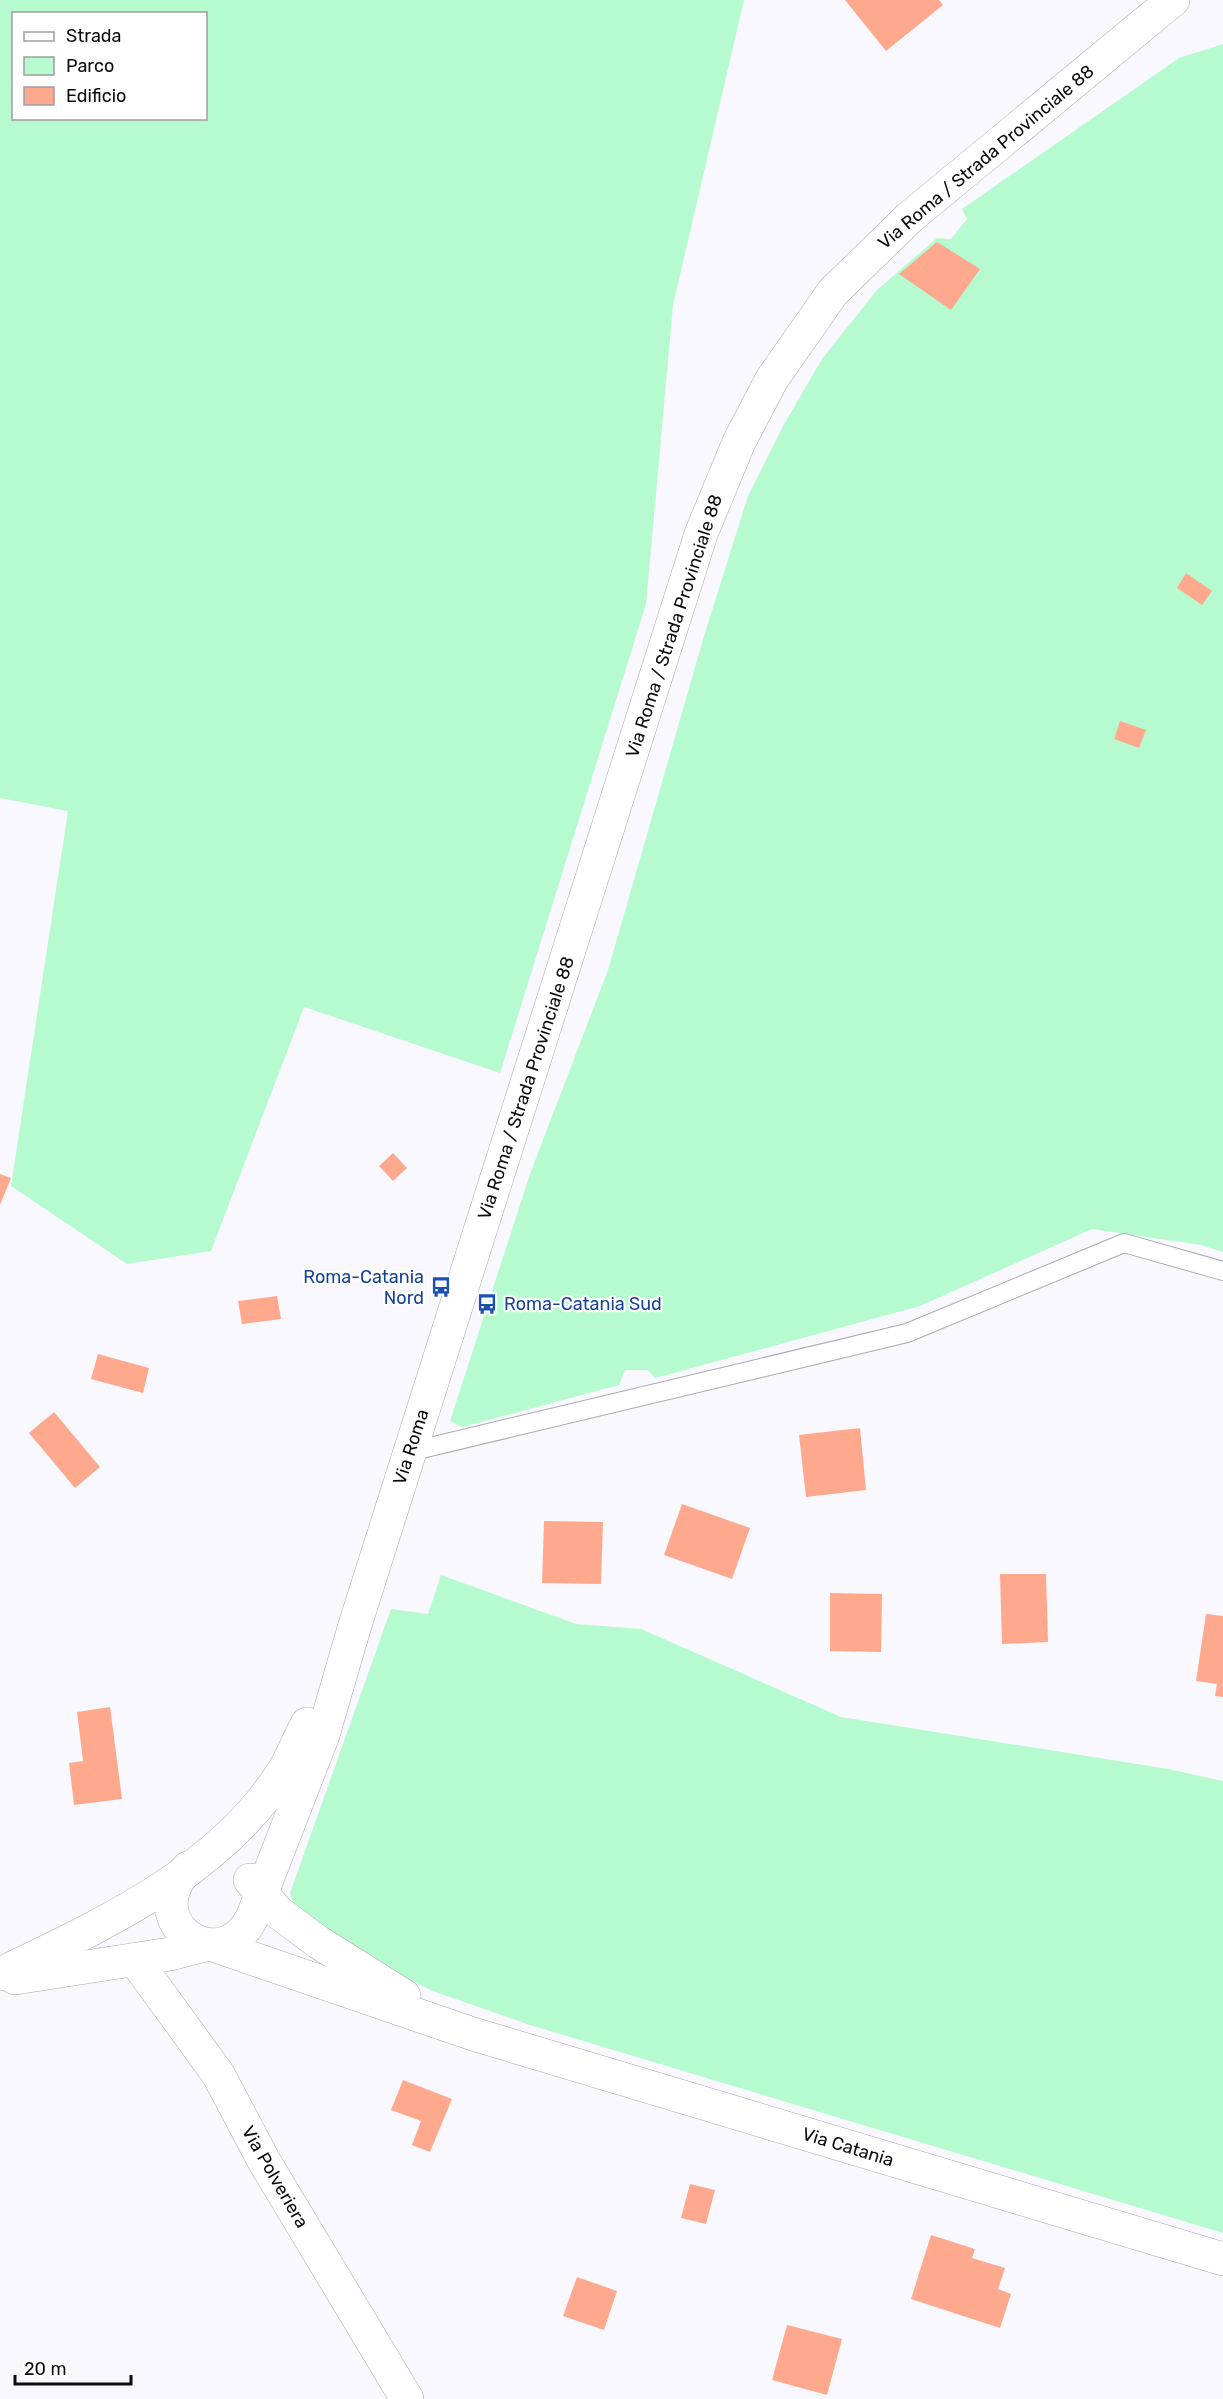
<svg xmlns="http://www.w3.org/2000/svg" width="1223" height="2399" font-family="Rubik,sans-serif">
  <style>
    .green { fill: #b5fbcf; fill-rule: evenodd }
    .building { fill: #fea98e }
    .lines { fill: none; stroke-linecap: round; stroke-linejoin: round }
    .service-casing { stroke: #aaa9b1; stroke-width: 20 }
    .minor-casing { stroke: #aaa9b1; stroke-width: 34 }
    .tertiary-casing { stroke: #aaa9b1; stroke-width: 34 }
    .service { stroke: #fff; stroke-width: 18 }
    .minor { stroke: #fff; stroke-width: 33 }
    .tertiary { stroke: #fff; stroke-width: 33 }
    .labels { text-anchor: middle; stroke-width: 4.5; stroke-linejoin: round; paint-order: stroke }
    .street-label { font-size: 18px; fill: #0c0c0e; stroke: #fff }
    .transit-label { font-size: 18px; fill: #164399; stroke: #fff; text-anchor: end }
  </style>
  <rect width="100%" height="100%" fill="#f9f8fe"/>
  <!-- green -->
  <g class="green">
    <path d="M0,0h744l-71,305 -27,299 -146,469 -196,-66 -93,244 -84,13 -116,-78 57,-375 -68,-13zM14,14h192v104h-192z"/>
    <path d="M1223,44v1208l-22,-7 -109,-16 -172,77 -265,72 -7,-8h-23l-6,15 -157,42 -12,-6 80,-247 78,-204 96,-334 44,-140 35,-70 39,-67 55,-69 60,-52 14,1 16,-20 -5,-10 217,-151z"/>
    <path d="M441,1575l135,49 65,5 200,88 327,52 55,12v452l-693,-208 -100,-35 -72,-36 -64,-48 -4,-13 101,-284 37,5z"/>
  </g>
  <!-- building -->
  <g class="building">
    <path d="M845,0h94l4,5 -57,46z"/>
    <path d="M937,242l43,27 -29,41 -52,-36z"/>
    <path d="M1186,573l26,18 -10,14 -25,-17z"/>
    <path d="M1120,721l26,9 -7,18 -25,-9z"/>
    <path d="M393,1153l14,15 -14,13 -14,-15z"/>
    <path d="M0,1174l11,4 -11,27z"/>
    <path d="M277,1296l4,23 -39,5 -4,-23z"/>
    <path d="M98,1354l51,14 -6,25 -52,-14z"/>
    <path d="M54,1412l46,55 -25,21 -46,-55z"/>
    <path d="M860,1428l6,62 -60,7 -7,-62z"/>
    <path d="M682,1504l68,24 -18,51 -68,-24z"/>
    <path d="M544,1521l59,1 -2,62 -59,-1z"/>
    <path d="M1000,1574h46l2,68 -46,2z"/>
    <path d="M830,1593l52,1 -1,58 -51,-1z"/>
    <path d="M1206,1614l17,2v81l-8,-1 2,-12 -21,-3z"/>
    <path d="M110,1707l12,92 -48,6 -5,-42 14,-2 -6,-49z"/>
    <path d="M403,2080l49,19 -22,53 -18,-7 9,-24 -30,-11z"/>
    <path d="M690,2184l25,6 -9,34 -25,-6z"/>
    <path d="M931,2235l44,14 -3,9 33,10 -7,21 13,5 -11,34 -89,-29z"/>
    <path d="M577,2277l40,14 -13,39 -41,-14z"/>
    <path d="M787,2325l55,14 -15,56 -55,-15z"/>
  </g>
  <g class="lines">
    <!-- service casing -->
    <g class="service-casing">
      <path id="service" d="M409,1452l498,-119 217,-90 99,28"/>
    </g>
    <!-- minor casing -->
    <g class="minor-casing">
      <path id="minor" d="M135,1960l83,114 46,87 143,238"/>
    </g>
    <!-- tertiary casing -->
    <g class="tertiary-casing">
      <g id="tertiary">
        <path d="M188,1868c-54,55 37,115 66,45l69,-178 32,-110 346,-1091 38,-92 33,-63 61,-87 76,-74 264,-218"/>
        <path d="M250,1880l28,32 40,30 86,54"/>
        <path d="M216,1946l257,88 750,225"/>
        <path d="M0,1974c104,-50 226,-105 287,-209 7,-13 13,-28 20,-41"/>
        <path d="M15,1978l155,-24 35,-9"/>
      </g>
    </g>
    <!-- service -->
    <use href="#service" class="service"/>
    <!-- minor -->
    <use href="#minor" class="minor"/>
    <!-- tertiary -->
    <use href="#tertiary" class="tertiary"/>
  </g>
  <!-- icons -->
  <defs>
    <g id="bus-bare" transform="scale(1.62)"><path d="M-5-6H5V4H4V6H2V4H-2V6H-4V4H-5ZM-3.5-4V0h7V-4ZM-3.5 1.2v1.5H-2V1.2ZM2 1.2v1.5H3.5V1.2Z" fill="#1a4fb4" stroke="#fff" stroke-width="2.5" paint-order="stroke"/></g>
  </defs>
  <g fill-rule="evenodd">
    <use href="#bus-bare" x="441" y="1287"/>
    <use href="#bus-bare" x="487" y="1304"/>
  </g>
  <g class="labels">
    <!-- street labels -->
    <g class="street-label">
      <text transform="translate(986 157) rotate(-40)" y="6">Via Roma / Strada Provinciale 88</text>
      <text transform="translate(674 626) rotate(-72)" y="6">Via Roma / Strada Provinciale 88</text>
      <text transform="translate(526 1088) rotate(-72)" y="6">Via Roma / Strada Provinciale 88</text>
      <text transform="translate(411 1447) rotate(-72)" y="6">Via Roma</text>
      <text transform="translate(848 2147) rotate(17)" y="6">Via Catania</text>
      <text transform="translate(275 2177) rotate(60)" y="6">Via Polveriera</text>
    </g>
    <!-- transit labels -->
    <g class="transit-label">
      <text x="424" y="1283">Roma-Catania<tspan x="424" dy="21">Nord</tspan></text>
      <text x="504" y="1310" text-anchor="start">Roma-Catania Sud</text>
    </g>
  </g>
  <!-- legend -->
  <rect x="12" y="12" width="195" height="108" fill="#ffffff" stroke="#9e9e9f" stroke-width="1.5"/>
  <rect x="24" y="32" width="30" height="9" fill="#ffffff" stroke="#9e9e9f" stroke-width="1.5"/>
  <text x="66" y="42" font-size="18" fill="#0c0c0e">Strada</text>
  <rect x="24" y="57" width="30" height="18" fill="#b5fbcf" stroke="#9e9e9f" stroke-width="1.5"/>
  <text x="66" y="72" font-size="18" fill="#0c0c0e">Parco</text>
  <rect x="24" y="87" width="30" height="18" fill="#fea98e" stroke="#9e9e9f" stroke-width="1.5"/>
  <text x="66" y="102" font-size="18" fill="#0c0c0e">Edificio</text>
  <!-- scale -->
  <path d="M15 2375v9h116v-9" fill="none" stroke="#0c0c0e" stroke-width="3"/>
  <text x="24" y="2375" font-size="18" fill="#0c0c0e" stroke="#ffffff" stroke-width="4.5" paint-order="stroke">20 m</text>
</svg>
